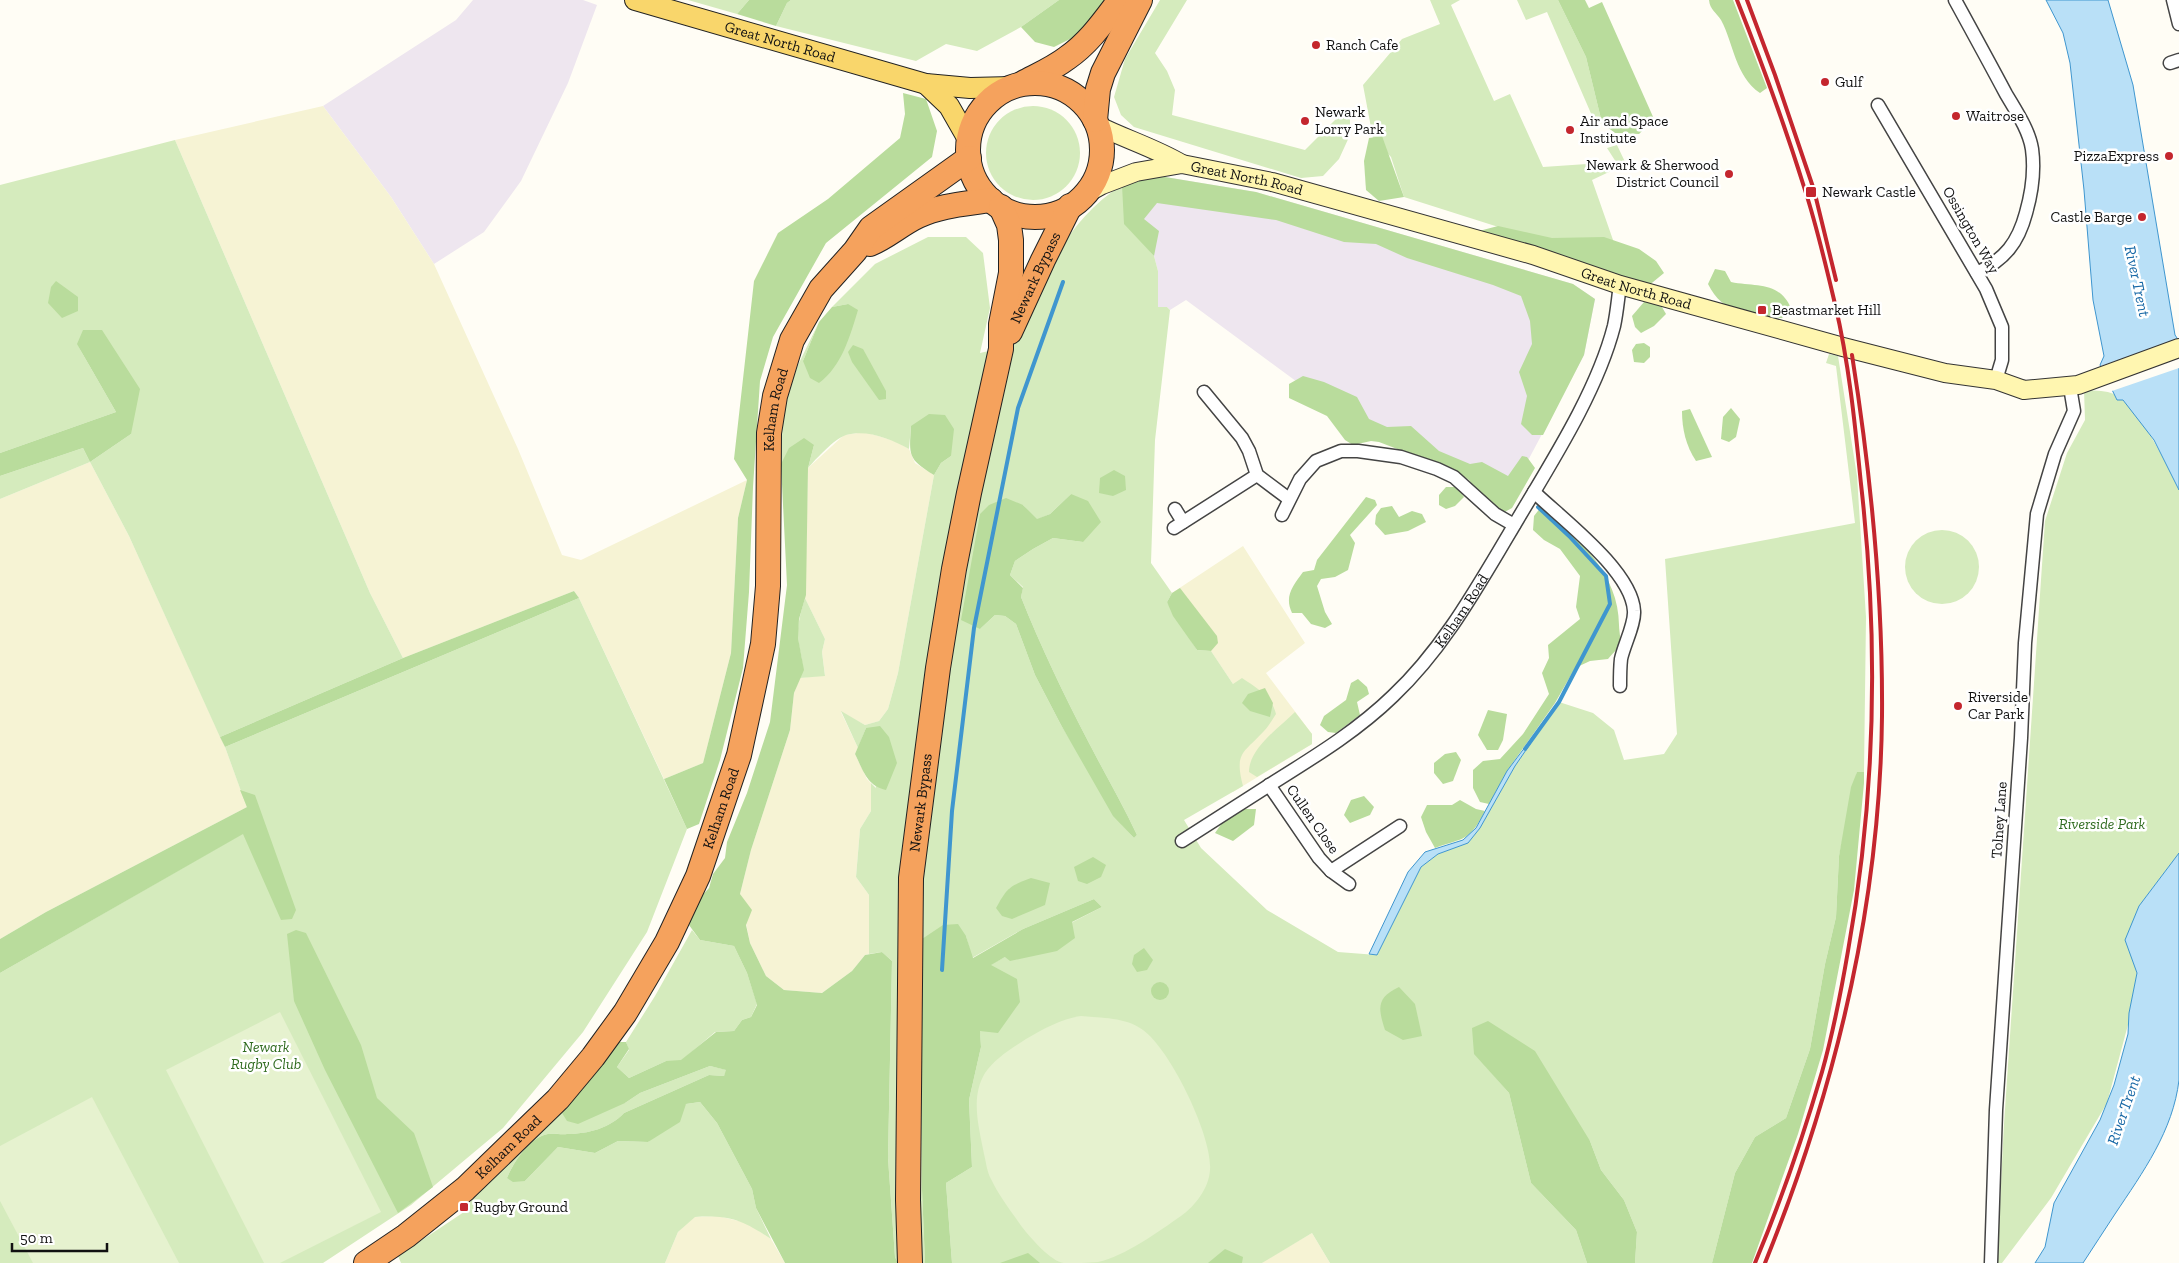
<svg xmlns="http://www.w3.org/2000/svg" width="2179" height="1263" font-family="'Zilla Slab',serif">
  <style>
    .industrial { fill: #eee6ef }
    .farmland { fill: #f6f3d4 }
    .green { fill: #d5ebbd; fill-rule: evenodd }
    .forest { fill: #b9dc9c }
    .pitch { fill: #e6f2cf }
    .water { fill: #b9e0f7; stroke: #3f96cf }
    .pier { fill: #fffdf5 }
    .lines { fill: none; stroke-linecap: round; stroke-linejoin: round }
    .stream { stroke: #3f96cf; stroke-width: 4 }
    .street-casing { stroke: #444; stroke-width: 15 }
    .secondary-casing { stroke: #333; stroke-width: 20 }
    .primary-casing { stroke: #222; stroke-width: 22 }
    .highway-casing { stroke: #222; stroke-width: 26 }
    .street { stroke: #fff; stroke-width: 12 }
    .secondary { stroke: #fff6b0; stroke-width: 18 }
    .primary { stroke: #f9d66b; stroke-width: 20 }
    .highway { stroke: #f5a25d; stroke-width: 24 }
    .rail { stroke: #c4262e; stroke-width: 4 }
    .poi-dot { fill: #c4262e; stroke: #fff; stroke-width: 2 }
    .labels { text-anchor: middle; stroke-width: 5; stroke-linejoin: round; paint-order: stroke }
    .street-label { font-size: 15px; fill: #111; stroke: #fff }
    .poi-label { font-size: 15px; fill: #111; stroke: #fff; text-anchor: start }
    .park-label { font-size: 15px; font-style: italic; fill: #2f6b1f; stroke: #fff }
    .water-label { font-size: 16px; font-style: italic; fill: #1768a6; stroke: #fff }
  </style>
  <rect width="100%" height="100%" fill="#fffdf5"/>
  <!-- industrial -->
  <g class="industrial">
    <path d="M473,0h110l14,5 -29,78 -47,98 -37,51 -50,32 -43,-67 -68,-91 133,-86z"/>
    <path d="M1159,176l97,16 317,92 22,15 -11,56 -78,147 -50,-33 -152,-82 -118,-87 -16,10 -3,-3 -9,1v-37l-4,-15 -30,-32z"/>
  </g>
  <!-- farmland -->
  <g class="farmland">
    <path d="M323,106l68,91 43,67 84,185 44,106 19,5 166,-80 -9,38 -7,135 -28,110 -39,16 -85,-181 -5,-7 -171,67 -33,-65 -195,-453z"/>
    <path d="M865,432l33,10 11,7 6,14 19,12 -36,198 -10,36 -9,12 -14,4 -24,-13 17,36 -3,6 12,25 4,4v28l-11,18 -4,48 13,18v59l-4,1 -13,16 -30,22 -38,-3 -18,-14 -16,-33 -10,-49 11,-44 39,-120 4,-37 6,-15 25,-3 -3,-23 3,-13 -20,-41 3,-130 36,-33z"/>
    <path d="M90,462l39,74 96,211 22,60 -201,105 -46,27v-440z"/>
    <path d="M1243,546l62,97 -39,30 46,61v10l-79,48 8,-96 -69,-103z"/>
    <path d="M718,1216l29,7 24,16 14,24h-120l13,-31 16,-15z"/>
    <path d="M1312,1233l18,30h-68l2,-2z"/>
  </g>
  <!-- green -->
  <g class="green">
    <path d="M688,0h61l-12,14z"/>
    <path d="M791,0h268l-38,27 -44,24 -31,-7 -30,17 -140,-35 11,-23z"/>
    <path d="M1160,0h27l-32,53 12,18 8,19 -3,25 133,35 41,-41h4v26l-11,24 -16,17 -22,2 -167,-51 -13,-12 -7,-18 11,-38z"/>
    <path d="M1430,0h30l-9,5 43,96 16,-7 33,73 73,-5 -9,-14 10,-3 9,19 -34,16 27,77 -86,-19 -129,-41 -13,-40 -18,-19 -10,-53 39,-46 38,-15z"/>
    <path d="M1517,0h41l28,57 16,66 -6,2 -49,-113 -21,8z"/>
    <circle cx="1033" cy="153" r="47"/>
    <path d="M175,140l195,453 33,65 -183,79 -91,-201 -39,-74 -90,37v-23l83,-28 7,14 41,-28 -54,-90 39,68 -116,41v-268z"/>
    <path d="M1122,185l20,57 12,14 4,15v36h9l3,3 -15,130 -4,123 21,30 -5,9 30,48 14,1 22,33 9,-6c15,10 30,19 34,36 -4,6 -7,12 -12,17 -20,22 -30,21 -21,55l-59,34 17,28 66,62 71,42 39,3 44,-88 17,-13 30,-11 12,-15 35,-62 44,-64 34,11 21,17 10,30 40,-6 13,-20 -12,-175 190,-36 -19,-157 -10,-3 3,-9 9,2 19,120 9,141 -2,155h-7l-18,84 -3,61 -11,47 -15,85 -24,69 -31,19 -20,36 -23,90h-77l2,-31 -13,-32 -23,-30 -11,-29 -115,-87 34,39 22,90 45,47 11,33h-257l-18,-30 -50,30h-310l-6,-80 26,-16 -3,-67 12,-53 -5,-75 126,-65 -8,-8 -71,30 -51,29 -6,-22 -44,3v251l3,73h-27l-3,-6 -7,-99 4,-197 -10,-9 -13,2v-59l-13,-18 4,-48 11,-18v-28l5,5 -10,-60 -8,20 -17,-37 24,14 14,-4 9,-12 10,-36 36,-198 7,-12 10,-7 -40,-30 -2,23c-18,-10 -42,-20 -63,-14 -12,4 -30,24 -38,33l6,-23 -33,19 2,-55 15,-44 21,-43 -16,39 45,-57 -16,3 43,-43 53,-27h38l17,16 7,55 -10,45 34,-8c23,-59 52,-125 108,-160zM1071,494l12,48 -30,-4 -20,11 -18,12 -5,14 13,12 -2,10c20,50 43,98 68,146 16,31 33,60 48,92l-3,3 -12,-13 -61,-100 -26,-50 -19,-51 -11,-8 -10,-1 -15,14 43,-124 13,15 14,-6z"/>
    <path d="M2084,390c8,1 19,0 27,3 27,10 56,72 68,97v363l-40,53 -13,34 11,33 -2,14 -6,34 -22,82 -56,95 -49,65h-5l7,-139 41,-603 22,-68 18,-33z"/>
    <circle cx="1942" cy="567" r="37"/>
    <path d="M579,598l108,231 -40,103 -64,100 -80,96 -92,77 -88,58h-323v-290l254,-146 -29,-80z"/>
    <path d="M805,598l20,41 -3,13 3,24 -25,2c6,-14 -1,-26 -2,-40 -1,-14 3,-26 7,-40z"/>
    <path d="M1295,712l17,22v10l-55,33 -8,-5c0,-24 30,-44 46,-60z"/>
    <path d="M692,930l8,10 34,6 13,27 10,31 -6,13 -9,3 -8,11 -19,1 -34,29h-15l-37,17 -12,-11 12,-17 -3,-8 29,-46z"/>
    <path d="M710,1066l17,4 -3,6 -15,-1 -85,38c-14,15 -36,21 -57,21 -6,1 -16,-2 -23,1 -17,6 -30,27 -37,43l18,3 33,-34 37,6 23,-12 30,1 38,-38 14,-2 17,21 35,66 4,19 15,31c-29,-19 -41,-24 -76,-22l-17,15 -13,31h-264l-3,-7 69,-46 3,-8 105,-108 50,9 15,-10z"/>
  </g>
  <!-- forest -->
  <g class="forest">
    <path d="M749,0h42l-4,3 -11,23 -39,-12z"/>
    <path d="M1059,0h49l-36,41 -2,-2 -16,8 -19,-5 -14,-15z"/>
    <path d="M1558,0h27l4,8 13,-6 52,117 -15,15 -24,-1 -13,-10 -16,-66z"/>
    <path d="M1709,0h24l34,88 -7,5c-25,-17 -26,-49 -39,-73 -5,-8 -11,-10 -12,-20z"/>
    <path d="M903,93l23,6 11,32 -5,26 -106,86 -53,94 -13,44 -7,106 -4,105 -6,76 -23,92 -21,64 -12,5 -23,-50 39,-16 28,-110 7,-135 9,-38 -13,-21 20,-178 24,-48 50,-34 72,-61 5,-24z"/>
    <path d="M1382,136l22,61 -25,4 -13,-11 -2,-29 5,-23z"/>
    <path d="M1159,176l97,16 317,92 22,15 -11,56 -41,80h-11l-11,-11 6,-28 -8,-24 13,-28 -2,-23 -9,-25 -28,-11 -86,-27 -31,-14 -32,-2 -68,-22 -119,-17 -13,16 15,12 -5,25 -30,-32 -2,-39z"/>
    <path d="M1498,226l54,12 52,-1 35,12 17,12 8,12 -17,14 -165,-51 -3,-5z"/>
    <path d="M1715,269l10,2 6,11c25,5 48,-1 60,26l-9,10c-31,-3 -59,-3 -74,-34z"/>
    <path d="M56,281l22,16v14l-16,7 -14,-15 3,-16z"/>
    <path d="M1644,302h15l7,12 -12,12 -13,7 -6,-6 -3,-11z"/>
    <path d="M848,304l10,6c-8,26 -16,56 -39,73l-9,-5 -7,-17 16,-39 13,-15z"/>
    <path d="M83,330h19l38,59 -9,45 -41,28 -7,-14 -83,28v-23l116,-41 -39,-68z"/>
    <path d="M1644,343l6,4v10l-6,6 -10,-1 -2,-12 4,-6z"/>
    <path d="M853,345l10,4 23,42v8l-7,1 -27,-38 -4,-10z"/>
    <path d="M1303,376l21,6 33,15 12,22 18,8 24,-1 28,25 31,13 12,-2 26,14 14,-20 5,1 8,11 -23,40 -11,6 -18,-14 -14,-20 -14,-9 -76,-29 -8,-1 -18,4 -8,-5 -18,-24 -38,-18v-14z"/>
    <path d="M1731,408l9,11 -4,18 -7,5 -8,-3 2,-22z"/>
    <path d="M1690,409l22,48 -16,4c-10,-15 -14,-32 -14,-50z"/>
    <path d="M929,414l16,1 9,14 -3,27 -10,7 -7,12c-26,-16 -25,-19 -23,-49z"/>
    <path d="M804,438l10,7 -6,23 -2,127 -7,24 -1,19 6,32 -10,23 -4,37 -39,120 -11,44 12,16 -6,15 4,18 16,33 18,14 38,3 30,-22 13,-16 17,-3 10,9 -4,197 7,99 3,6h-113l-29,-55 -4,-19 -35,-66 -17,-21 -14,2 -6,18 -32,20 -30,-1 -23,12 -37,-6 -33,34 -12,1 -6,-4c7,-16 20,-37 37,-43 7,-3 16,0 23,-1 21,0 43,-6 57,-21l85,-38 15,1 2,-6 -16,-4 -70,27 -15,10 -47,21 -11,-3 -5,-8 13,-19 42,-52h9l3,7 -12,18 12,11 37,-17 15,-1 35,-28 18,-1 8,-11 9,-3 6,-12 -10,-32 -13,-27 -34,-6 -11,-15 7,-23 13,-14 4,-14 12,-16 2,-16 20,-49 23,-71 17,-137 -6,-121 8,-16z"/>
    <path d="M1114,470l11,6 1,14 -13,6 -14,-3 1,-15z"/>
    <path d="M1446,487h11l7,10 -9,9 -9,3 -7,-4v-10z"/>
    <path d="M1071,494l17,7 13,21 -18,20 -30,-4 -20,11 -18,12 -5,14 13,13 -2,9c20,50 43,98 68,146 16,31 33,60 48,92l-3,3 -21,-22 -52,-91 -26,-50 -19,-51 -11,-8 -10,-1 -15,14 -19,-9 19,-106 9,-9 17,-7 17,7 14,14 13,-5z"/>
    <path d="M1366,497l9,3 2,5 -27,30 5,8 -7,27 -13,7 -14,2 -4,7 8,26 7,12 -7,4 -14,-4 -9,-11h-10c-8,-17 1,-27 11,-41l11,-2 3,-10z"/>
    <path d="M1392,506l7,11 13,-6 10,3 4,8 -18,9 -23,4 -10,-11 1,-9 5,-7z"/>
    <path d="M1541,507c37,30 78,67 78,118 0,5 2,14 1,19 -2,5 -9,11 -12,15l-18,2 -15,7 -20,35 -48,68 -18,33 -9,-2 -7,-14v-18l10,-9 17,-2 23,-25 26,-40 -7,-21 7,-15 -1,-13 32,-26 -4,-12 4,-31 -20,-27 -16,-9 -11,-10 1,-14z"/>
    <path d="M1180,588l37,48 1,7 -7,8 -14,-1 -24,-34 -6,-14 5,-9z"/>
    <path d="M574,591l5,7 -354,149 -5,-10 183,-79z"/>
    <path d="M1358,679l9,8 2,7 -12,8 3,13 -24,18 -8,-1 -8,-7 4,-9 22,-16 5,-17z"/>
    <path d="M1265,688l8,15 -3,14 -20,-6 -8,-8 6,-9z"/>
    <path d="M1488,710l19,4 -4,26 -5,10h-11l-9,-15z"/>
    <path d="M880,726l9,11 8,26 -11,27c-19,-4 -23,-20 -31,-36l11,-26z"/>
    <path d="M1456,752l5,8 -8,21 -10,3 -9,-11v-10l11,-9z"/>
    <path d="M1857,772h7v11l-10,107 -31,160 -25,84 -46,129h-40l23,-90 20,-36 31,-19 24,-69 15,-85 11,-47 3,-61 12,-69z"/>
    <path d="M240,790l15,5 41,115 -4,9 -11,1 -38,-86 -243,139v-34l46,-27 201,-105z"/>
    <path d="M1364,796l10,11 -4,8 -20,8 -6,-8 7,-15z"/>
    <path d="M1460,800l16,9 9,2c-16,31 -20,26 -50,37l-9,-16 -5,-15 6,-12h25z"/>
    <path d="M1245,809h11l-2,16 -21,16 -18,-8 7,-10z"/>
    <path d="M1093,857l13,8 -5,12 -14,7 -9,-3 -4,-14z"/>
    <path d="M1031,878l19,5 -5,22 -33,14 -10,-3 -6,-8c11,-20 13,-22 35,-30z"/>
    <path d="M1094,899l8,8 -30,15 3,16 -18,13 -47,10 -5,-4 -14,8 26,14 3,23 -22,31 -18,-2 1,16 -12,53 3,67 -26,16 6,80h-27l-3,-73v-251l21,-14 15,-1 8,12 7,22 50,-29z"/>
    <path d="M296,930l10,3 55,112 16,53 37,35 19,54 -35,26 -73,-143 -31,-69 -7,-67z"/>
    <path d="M1144,948l9,12 -6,10 -10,2 -5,-8 2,-9z"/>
    <circle cx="1160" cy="991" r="9"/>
    <path d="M1399,987l16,17 7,32 -19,4 -18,-10c-7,-22 -9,-32 14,-43z"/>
    <path d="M1488,1021l47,30 55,90 11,29 23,30 13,32 -2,31h-48l-11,-33 -45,-47 -22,-90 -35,-39 -2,-26z"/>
    <path d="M1225,1249l18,8 -1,6h-34z"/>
    <path d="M1028,1253l12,10h-40z"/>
  </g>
  <!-- pitch -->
  <g class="pitch">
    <path d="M280,1012l101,200 -101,51h-16l-98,-193z"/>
    <path d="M1081,1016c20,2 45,1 62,14 27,19 70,107 67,140 -1,18 -15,36 -29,46 -23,16 -56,40 -83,46 -9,1 -24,1 -34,1 -13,-1 -34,-26 -42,-36 -11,-16 -23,-31 -31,-48 -4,-7 -5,-17 -7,-25 -5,-27 -14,-56 1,-81 9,-14 27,-25 41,-34 18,-10 34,-20 55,-23z"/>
    <path d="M92,1097l87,166h-146l-33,-62v-55z"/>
  </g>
  <!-- water -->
  <g class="water">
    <path d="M2046,0h62l25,85 42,250 4,6v149l-25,-50 -31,-40h-6l-17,-35 4,-9 -11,-56 -9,-110 -14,-127 -7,-30z"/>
    <path d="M1559,702l-44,64 -35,62 -12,15 -30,11 -17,13 -44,88 -8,-1 39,-82 17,-20 38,-12 13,-12 31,-57z"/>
    <path d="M2179,853v227c-6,51 -36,92 -64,134 -11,16 -21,33 -32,49h-48l10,-16 9,-44 46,-83 14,-35 14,-51 1,-21 8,-40 -12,-33 14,-34z"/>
  </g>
  <!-- pier -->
  <path class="pier" d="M2179,339v29l-70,24 -11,-25z"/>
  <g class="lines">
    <!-- stream -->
    <g class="stream">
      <path d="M1525,749l34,-47 51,-98 -4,-28 -37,-40 -31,-29"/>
      <path d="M942,970l10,-159 22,-183 44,-220 45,-126"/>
    </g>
    <!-- street casing -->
    <g class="street-casing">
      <g id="street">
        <path d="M1955,0c17,31 34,62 51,94 10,17 23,36 26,55 3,22 0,43 -6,64 -8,30 -21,46 -49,60"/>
        <path d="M2173,0l6,24"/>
        <path d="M2170,63l9,-3"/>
        <path d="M1878,105l108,184 16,38v33l-6,20"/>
        <path d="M1204,392l38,46 7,13 8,24 32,24"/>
        <path d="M1534,492c28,27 98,79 100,119 1,13 -10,34 -13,48 -1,9 -1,18 -1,27"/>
        <path d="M1175,509l8,13"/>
        <path d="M1282,515l18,-36 16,-18 25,-10h17l43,6 36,12 17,8 41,37 19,11"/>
        <path d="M1174,528l83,-53"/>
        <path d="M1269,785l50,73 12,13 18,13"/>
        <path id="s1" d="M1182,841c30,-19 59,-38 89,-57 43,-27 86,-53 122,-88 49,-46 82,-105 116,-162 36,-62 87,-138 105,-208 3,-14 4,-28 6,-41"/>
        <path d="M1331,871l69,-45"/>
        <path d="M1991,1263l5,-153 25,-372 4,-95 12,-129 18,-60 19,-43 -4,-24"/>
      </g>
    </g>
    <!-- secondary casing -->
    <g class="secondary-casing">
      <g id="secondary">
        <path d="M1097,125c28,14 58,23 85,39"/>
        <path id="s2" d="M1084,195l18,-10 34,-13 46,-8 90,18 261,73 87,30 223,62 102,26 51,7 28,10 54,-5 101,-37"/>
      </g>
    </g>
    <!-- primary casing -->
    <g class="primary-casing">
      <g id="primary">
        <path id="s3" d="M635,0l291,84 44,4 42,-1"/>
        <path d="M926,84l23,22 20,35"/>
      </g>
    </g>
    <!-- highway casing -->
    <g class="highway-casing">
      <g id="highway">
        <path d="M1023,83c15,-8 31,-15 44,-25 22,-15 37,-37 53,-58"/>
        <circle cx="1035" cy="150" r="67"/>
        <path d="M1095,120l3,-31 5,-16 37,-73"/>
        <path d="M870,244c17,-7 31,-20 48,-28 23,-11 48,-12 73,-16"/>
        <path id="s4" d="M1010,332l33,-72 27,-54"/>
        <path id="s5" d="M366,1263l40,-27 59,-47 93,-90 35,-42 32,-44 42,-71 31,-66 41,-121 24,-111 5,-58 1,-153 6,-37 17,-56 29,-51 34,-38 16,-23 98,-70"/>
        <path id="s6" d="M910,1263l-2,-63 3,-322 27,-210 16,-99 15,-76 32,-144v-25l10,-51v-33l-2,-15 -8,-18"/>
      </g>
    </g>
    <!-- street -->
    <use href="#street" class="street"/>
    <!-- secondary -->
    <use href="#secondary" class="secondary"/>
    <!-- primary -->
    <use href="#primary" class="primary"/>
    <!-- highway -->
    <use href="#highway" class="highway"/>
    <!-- rail -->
    <g class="rail">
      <path d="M1737,0c25,63 48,126 68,190 12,37 21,76 30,114 14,59 20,120 26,180 18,158 15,311 -13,467 -7,41 -15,82 -26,121 -19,65 -41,129 -67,191"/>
      <path d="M1747,0l28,75 39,115 22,90"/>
      <path d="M1765,1263c70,-173 115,-359 117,-547 1,-121 -11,-241 -30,-361"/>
    </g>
  </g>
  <!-- markers -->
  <g class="poi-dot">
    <circle cx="1316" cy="45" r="5"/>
    <circle cx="1825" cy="82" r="5"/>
    <circle cx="1956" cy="116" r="5"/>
    <circle cx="1305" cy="121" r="5"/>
    <circle cx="1570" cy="130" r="5"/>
    <circle cx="2169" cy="156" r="5"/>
    <circle cx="1729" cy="174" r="5"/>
    <rect x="1805" y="186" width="12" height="12" rx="2.5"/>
    <circle cx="2142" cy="217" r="5"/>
    <rect x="1757" y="305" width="10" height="10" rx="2.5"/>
    <circle cx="1958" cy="706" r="5"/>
    <rect x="459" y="1202" width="10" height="10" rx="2.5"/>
  </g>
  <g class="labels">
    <!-- street labels -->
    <g class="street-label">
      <text dy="5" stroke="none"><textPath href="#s3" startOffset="151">Great North Road</textPath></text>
      <text dy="5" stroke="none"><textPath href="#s2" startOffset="170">Great North Road</textPath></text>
      <text transform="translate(1971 230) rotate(60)" y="5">Ossington Way</text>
      <text dy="5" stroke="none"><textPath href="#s4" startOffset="60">Newark Bypass</textPath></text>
      <text dy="5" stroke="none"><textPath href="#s2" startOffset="575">Great North Road</textPath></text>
      <text dy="5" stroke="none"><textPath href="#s5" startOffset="994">Kelham Road</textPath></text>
      <text dy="5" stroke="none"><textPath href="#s1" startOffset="366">Kelham Road</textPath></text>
      <text dy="5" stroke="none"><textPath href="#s6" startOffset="461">Newark Bypass</textPath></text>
      <text dy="5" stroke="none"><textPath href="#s5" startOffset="589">Kelham Road</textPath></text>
      <text transform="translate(1313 819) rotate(55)" y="5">Cullen Close</text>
      <text transform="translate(1999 820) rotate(-86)" y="5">Tolney Lane</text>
      <text dy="5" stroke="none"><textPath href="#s5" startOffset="184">Kelham Road</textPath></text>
    </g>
    <!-- poi labels -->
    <g class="poi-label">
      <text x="1326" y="50">Ranch Cafe</text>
      <text x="1835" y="87">Gulf</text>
      <text x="1315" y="117">Newark<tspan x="1315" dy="17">Lorry Park</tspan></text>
      <text x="1966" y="121">Waitrose</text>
      <text x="1580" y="126">Air and Space<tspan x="1580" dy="17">Institute</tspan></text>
      <text x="2159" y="161" text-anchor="end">PizzaExpress</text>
      <text x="1719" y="170" text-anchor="end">Newark &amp; Sherwood<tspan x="1719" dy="17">District Council</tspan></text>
      <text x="1822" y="197">Newark Castle</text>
      <text x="2132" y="222" text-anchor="end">Castle Barge</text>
      <text x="1772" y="315">Beastmarket Hill</text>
      <text x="1968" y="702">Riverside<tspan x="1968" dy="17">Car Park</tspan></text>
      <text x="474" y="1212">Rugby Ground</text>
    </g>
    <!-- park labels -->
    <g class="park-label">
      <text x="2102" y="829">Riverside Park</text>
      <text x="266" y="1052">Newark<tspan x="266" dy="17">Rugby Club</tspan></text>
    </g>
    <!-- water labels -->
    <g class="water-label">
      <text transform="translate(2138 281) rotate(78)" y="6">River Trent</text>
      <text transform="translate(2123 1110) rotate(-71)" y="6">River Trent</text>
    </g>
  </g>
  <!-- scale -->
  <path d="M12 1243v8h95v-8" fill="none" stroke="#111111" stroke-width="2.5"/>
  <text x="20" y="1243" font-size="15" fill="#111111" stroke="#ffffff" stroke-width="4" paint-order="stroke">50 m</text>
</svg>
